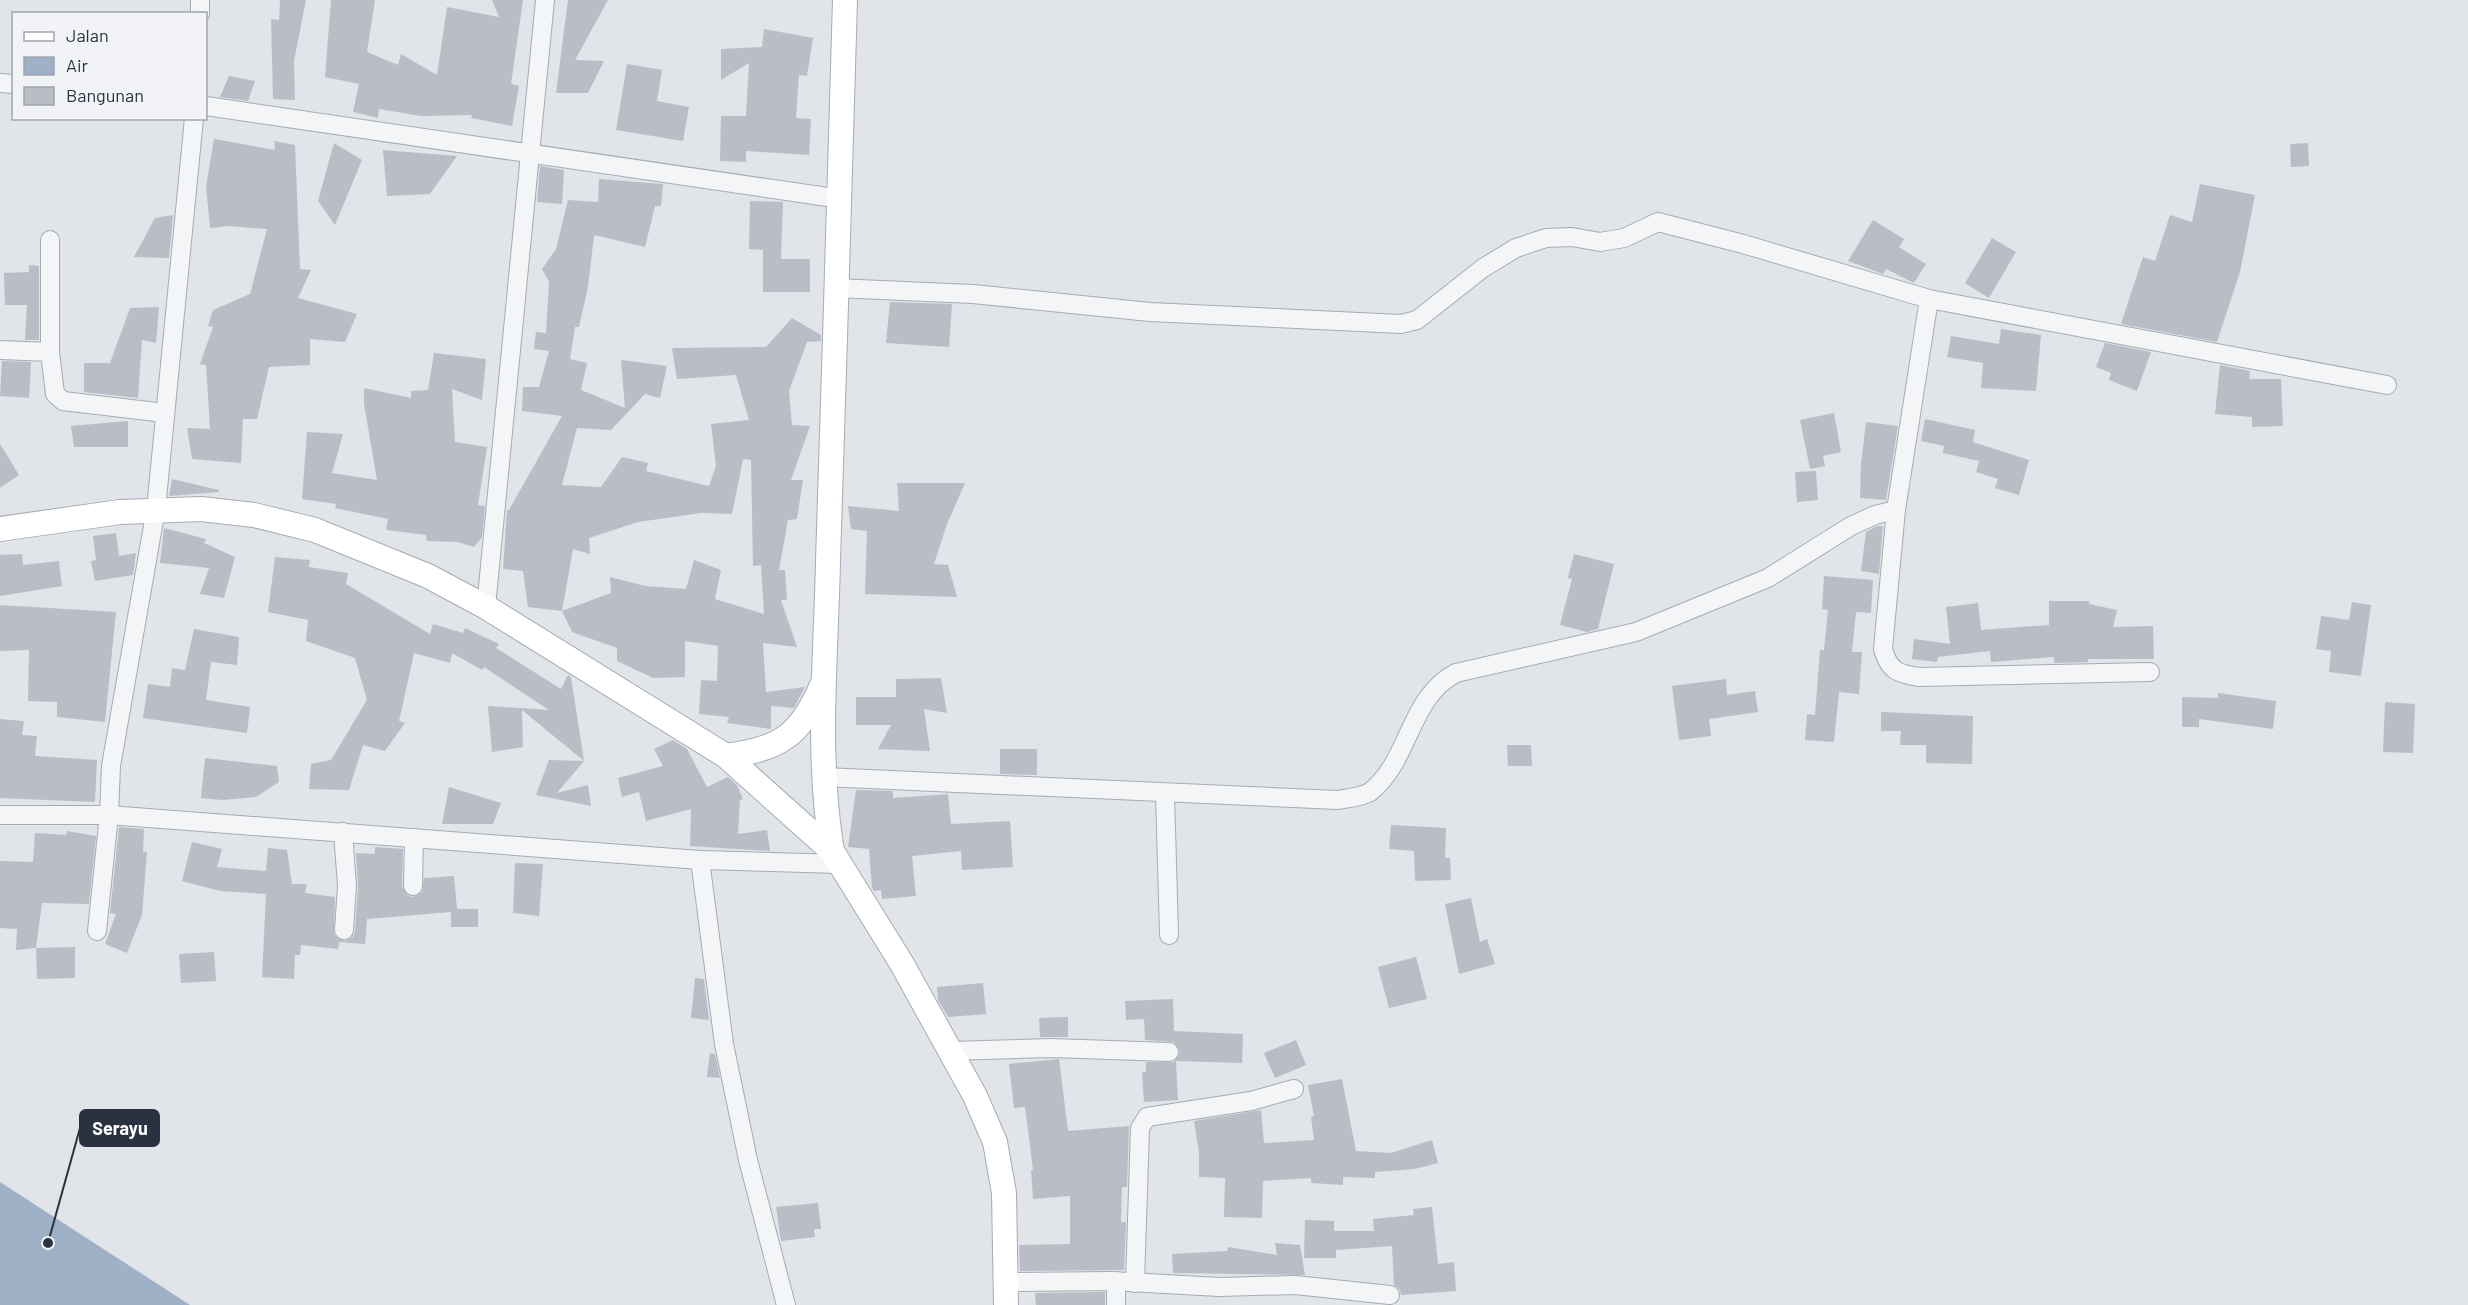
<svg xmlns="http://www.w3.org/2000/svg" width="2468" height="1305" font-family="Barlow,sans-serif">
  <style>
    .water { fill: #9eb1c7 }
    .building { fill: #b9bdc5; fill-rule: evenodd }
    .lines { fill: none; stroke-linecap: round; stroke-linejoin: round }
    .minor-casing { stroke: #a6abb3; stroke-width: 20 }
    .secondary-casing { stroke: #a6abb3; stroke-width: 26 }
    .minor { stroke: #f4f5f7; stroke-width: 18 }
    .secondary { stroke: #fff; stroke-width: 24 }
    .leader { fill: none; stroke: #2a3240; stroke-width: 2 }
    .callout-dot { fill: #2a3240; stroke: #f1f3f6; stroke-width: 2 }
    .callout { fill: #2a3240; stroke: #2a3240; stroke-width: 2 }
    .callout-label { font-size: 18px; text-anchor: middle; font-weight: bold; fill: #fff }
  </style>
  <rect width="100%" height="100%" fill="#e1e4e9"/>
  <!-- water -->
  <path class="water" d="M0,1182l190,123h-190z"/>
  <!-- building -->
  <g class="building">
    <path d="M280,0h26l-12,61 1,39 -22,-1 -2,-80 8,1z"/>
    <path d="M331,0h44l-8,52 31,13 3,-11 36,21 10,-68 52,10 -7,-17h31l-12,84 8,2 -7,40 -41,-8 1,-3 -51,1 -42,-7 -1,9 -25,-6 6,-28 -34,-7z"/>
    <path d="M568,0h40l-33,60 29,1 -16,32h-32z"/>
    <path d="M764,29l49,9 -6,38 -8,-1 -3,43 15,1 -2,36 -63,-4v11l-26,-1 1,-45h25l3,-53 -28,17v-31l41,-2z"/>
    <path d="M627,64l35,6 -5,31 32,6 -6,34 -67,-11z"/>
    <path d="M229,76l26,5 -7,20 -28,-4z"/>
    <path d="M214,139l61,11 -1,-9 21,4 5,124 11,1 -13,28 59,16 -12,28 -35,-3v26l-41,2 -12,52h-14l-2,44 -49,-4 -5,-31 23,1 -4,-64 -6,-1 13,-37 -5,-1 5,-16 37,-16 17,-65 -38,-3 -19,2 -4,-41z"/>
    <path d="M334,143l28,17 -27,65 -17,-24z"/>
    <path d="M2308,143l1,23 -18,1 -1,-23z"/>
    <path d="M383,150l74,6 -27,38 -43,2z"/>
    <path d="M540,166l24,4 -2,34 -25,-2z"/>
    <path d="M599,179l64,5 -2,22h-6l-10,41 -51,-12 -6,52 -9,40h-4l-5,32 17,4 -6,27 44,18 -4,-48 46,6 -7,32 -15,-4 -34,36 -34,-2 -15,57 39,2 21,-30 26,6 -2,8 63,15 7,-20 -5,-42 38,-4 -13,-45 -59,4 -5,-31 94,-1 26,-29 29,17v6l-14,1 -18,49 3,34 18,1 -19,54h12l-6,39 -9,1 -9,50h6l2,30h-6l16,47 -34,-4 3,49 39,-5 -11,21 -23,-2v23l-44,-6 2,-6 -30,-3 2,-34 16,1 1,-35 -33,-5v36l-32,1 -36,-17v-13l-45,-16 -10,-21 -34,-4 -5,-36 -20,-2 4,-59h2l53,-94 -40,-5 1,-24h16l10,-36 -15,-2 2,-17 10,1 3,-51 -7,-13 14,-20 12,-49 30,2zM743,459l8,1 2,106 8,-1 3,49 -49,-15 6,-29 -27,-10 -8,29 -41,-3 -35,-9 1,16 -49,18 11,-62 17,5 -1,-16 49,-16 63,-9 31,1z"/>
    <path d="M2200,184l55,11 -15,77 -23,70 -96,-18 22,-67 12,4 15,-46 22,7z"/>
    <path d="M750,201l33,1 -2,57h29v33h-47v-42l-14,-1z"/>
    <path d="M173,215l-4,43 -35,-1 21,-39z"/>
    <path d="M1873,220l31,19 -5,8 27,17 -12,19 -28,-14 -3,5 -35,-13z"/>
    <path d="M1992,238l24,14 -27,46 -24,-15z"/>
    <path d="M29,265l10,1v74h-14l2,-35h-22l-1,-32 25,-1z"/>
    <path d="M890,302l62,2 -3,43 -63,-4z"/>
    <path d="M159,307l-3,36 -14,-3 -4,58 -54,-6v-29h26l20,-55z"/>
    <path d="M2001,329l40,6 -5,56 -55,-3 2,-25 -36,-6 4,-21 48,8z"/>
    <path d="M2105,343l46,9 -14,39 -28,-11 2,-7 -15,-6z"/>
    <path d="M434,353l52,6 -4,41 -30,-11 3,53 32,5 -9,58 7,1 -3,31 -8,10 -16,-5 -31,-1 -1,-6 -40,-5 2,-11 -53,-11 1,-4 -34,-5 5,-67 36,2 -11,39 45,7 -13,-76v-16l47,10v-7l17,-1z"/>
    <path d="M2,361l29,1 -2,36 -29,-2z"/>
    <path d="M2220,365l30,6 -1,8h32l2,47 -31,1v-10l-37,-3z"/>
    <path d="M1834,413l7,39 -18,4 2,10 -15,3 -10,-49z"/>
    <path d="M1925,419l50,11 -2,12 56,18 -10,35 -24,-7 3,-9 -22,-7 3,-11 -36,-8 1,-7 -23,-5z"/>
    <path d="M128,421v26h-54l-3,-21z"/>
    <path d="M1866,422l32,4 -12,74 -26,-2 1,-34z"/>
    <path d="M0,444l19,31 -19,13z"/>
    <path d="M1816,471l2,29 -21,2 -2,-30z"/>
    <path d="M172,479l47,11v2l-50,4z"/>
    <path d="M897,483h68l-18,41 -13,40 14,1 9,32 -92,-3 2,-63 -16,-2 -3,-23 51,5z"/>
    <path d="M1877,526h6l-4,48 -18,-3 5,-39z"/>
    <path d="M164,528l42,11 -2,4 31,14 -11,41 -24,-4 9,-26 -49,-5z"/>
    <path d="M116,533l3,23 17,-3 -3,22 -38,6 -4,-20 5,-1 -3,-24z"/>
    <path d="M22,554l1,11 36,-4 3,25 -62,10v-41z"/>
    <path d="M1574,554l40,10 -16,65 -11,3 -27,-7 12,-46 -4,-1z"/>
    <path d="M275,557l35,3 -1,7 39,6 -2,11 84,50 3,-10 30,9 2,-5 34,16 -3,4 65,41 7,-14 3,2 13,84 -62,-51 1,37 -31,5 -4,-46 61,4 -65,-43 -2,3 -30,-17 -2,10 -36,-10 -15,68 6,2 -20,28 -22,-6 -14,45 -40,-1 2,-25 20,-4 36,-60 -12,-42 -49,-17 2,-21 -40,-8z"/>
    <path d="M1824,576l49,4 -2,33 -15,-1 -4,40h10l-3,42 -20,-2 -5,50 -29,-2 2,-26 8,1 5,-65h4l4,-40 -6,-1z"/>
    <path d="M2049,601h40v3l28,6 -4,17 40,-1 1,33h-66v3l-34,1v-6l-63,5 -1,-11 -52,6 -1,5 -25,-3 2,-20 36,5 -4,-37 32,-4 3,27 68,-5z"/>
    <path d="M2352,602l19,3 -10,71 -32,-4 2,-21 -15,-2 5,-33 28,4z"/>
    <path d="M0,605l116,7 -11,110 -48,-5v-15l-29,-1 1,-51 -29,1z"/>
    <path d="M194,629l45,8 -2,28 -26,-3 -5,38 44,7 -3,26 -104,-15 5,-34 22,3 2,-19 13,2z"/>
    <path d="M941,678l6,35 -23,-4 6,42 -52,-2 13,-24h-35v-28h40v-18z"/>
    <path d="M1726,679l1,16 28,-4 3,21 -49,7 2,17 -32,4 -7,-54z"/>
    <path d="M2218,693l58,8 -3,28 -74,-10v8h-17v-30l36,1z"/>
    <path d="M2385,702l30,2 -2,49 -30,-1z"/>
    <path d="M1881,712l92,4 -1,48 -46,-1v-18h-26l1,-14h-20z"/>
    <path d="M0,719l24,2 -2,14 15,1 -2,20 62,4 -2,42 -95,-4z"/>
    <path d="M673,740l14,9 20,38 21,-10 9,8 6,14 -3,1 -2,34 29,-4 3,21 -80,-5 1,-37 -45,12 -7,-29 -17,5 -4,-19 45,-12 -9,-17z"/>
    <path d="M1507,745h24l1,21h-24z"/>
    <path d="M1000,749h37v26l-37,-1z"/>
    <path d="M205,758l72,8 2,16 -23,15 -34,3 -21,-2z"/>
    <path d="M549,760l35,1 -27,32 31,-8 3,21 -55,-11z"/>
    <path d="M449,787l52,16 -8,21h-51z"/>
    <path d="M856,790l37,1v7l55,-4 3,30 59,-3 3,46 -51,3 -1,-19 -49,5 4,40 -34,3 -1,-9 -7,1 -2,-3 -3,-39 -21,-2z"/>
    <path d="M1391,825l55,3 -1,30h5l1,22 -36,1 -1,-30 -25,-2z"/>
    <path d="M119,827l25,2 -1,23h4l-5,63 -15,38 -22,-9 11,-30 -6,-1z"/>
    <path d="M67,831l29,5 -7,68 -47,-1 -6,45 -20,2 1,-21 -17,-1v-67l33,1 2,-29 31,2z"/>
    <path d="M192,842l30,7 -5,18 49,4 2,-23 19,2 5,34h15l-2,9 30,4 -1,37 10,7 9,-4 2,-6 3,-44 -2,-34 19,1v-7l28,2 -1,37 5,9 6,2 9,-5 2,-14 30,-2 3,33h21v18h-27v-15l-84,7 -2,25 -26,-2 -1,7 -37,-4 -1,10h-5l-1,24 -32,-2 4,-83 -46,-3 -38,-10z"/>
    <path d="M515,863l28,1 -4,52 -26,-3z"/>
    <path d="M1471,898l9,44 7,-3 8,25 -36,10 -14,-70z"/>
    <path d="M75,947v31l-38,1 -1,-31z"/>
    <path d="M214,952l2,29 -35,2 -2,-29z"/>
    <path d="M1416,957l11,42 -38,9 -11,-41z"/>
    <path d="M695,978l9,1 5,41 -18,-2z"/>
    <path d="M983,983l3,31 -38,3 -10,-17 -1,-13z"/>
    <path d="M1173,999l1,32 69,3 -1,29 -66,-2 2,39 -34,2 -2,-30h4v-10h28l6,-10 -6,-10 -29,-2 -1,-21 -18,1 -1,-19z"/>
    <path d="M1068,1017v20h-28l-1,-19z"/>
    <path d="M1296,1040l10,25 -31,13 -11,-25z"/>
    <path d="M710,1053l5,1 5,24 -13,-1z"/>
    <path d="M1059,1059l9,72 61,-5 -2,61h-5l-1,35h5l-2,48 -104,1 -1,-26 51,-1v-48l-37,3 -2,-29h2l-8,-63 -11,1 -5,-44z"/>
    <path d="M1342,1079l14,72 35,2 41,-13 6,23 -23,6 -40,3v6l-32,-1v8l-32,-2v-5l-48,3 -1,37 -38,-1 1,-39 -26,-1v-24l-5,-32 67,-11 3,33 50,-3 -3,-23 3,-1 -6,-31z"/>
    <path d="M818,1203l3,26h-7l1,8 -34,4 -5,-34z"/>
    <path d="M1432,1207l6,57 16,-2 2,29 -55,4 -1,-5 -6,-5 -2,-39 -56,4v8h-32l1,-38 29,1v10h40l-1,-12 41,-4 -1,-6z"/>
    <path d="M1275,1243l25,2 5,30 -132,-2 -1,-19 55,-3 1,-4 49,8z"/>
    <path d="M1105,1292v13h-69l-1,-12z"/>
  </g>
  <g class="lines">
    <!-- minor casing -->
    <g class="minor-casing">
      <g id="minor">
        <path d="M200,14v-14"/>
        <path d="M0,83l14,1"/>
        <path d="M206,106l635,93"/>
        <path d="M194,118l-38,391 -45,257 -2,49 591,45 140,4"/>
        <path d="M50,240v112l5,42 8,7 102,12"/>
        <path d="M835,288l138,6 177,18 251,12 16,-4 66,-52 33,-20 30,-10 26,-1 28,5 24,-4 34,-16 85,22 186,55 458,86"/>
        <path d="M1929,299l-33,211 -13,139c6,22 15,25 36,28l231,-5"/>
        <path d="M0,350l50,2"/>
        <path d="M486,607l59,-607"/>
        <path d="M824,777l514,23c10,-2 24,-3 32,-8 40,-31 39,-95 86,-119l180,-41 132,-54 83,-52 24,-11 21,-5"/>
        <path d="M1165,793l4,142"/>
        <path d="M0,815h109l-12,116"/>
        <path d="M343,832l4,54 -3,44"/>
        <path d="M700,860l24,184 24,116 38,145"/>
        <path d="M413,886l1,-48"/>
        <path d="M950,1051l102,-3 117,4"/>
        <path d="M1116,1281v24"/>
        <path d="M1006,1282l105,-1 108,6 76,-2 95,10"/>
        <path d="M1135,1283l5,-155 7,-11 104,-16 43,-12"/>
      </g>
    </g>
    <!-- secondary casing -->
    <g class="secondary-casing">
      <g id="secondary">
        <path d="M0,529l120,-17 81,-3 53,6 61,15 113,46 58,31 240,149 106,95 70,113 73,132 20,46 9,51 2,112"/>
        <path d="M726,756c54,-7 74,-20 96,-71"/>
        <path d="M832,851c-16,-95 -6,-194 -4,-290 5,-187 13,-374 17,-561"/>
      </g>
    </g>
    <!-- minor -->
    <use href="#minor" class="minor"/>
    <!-- secondary -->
    <use href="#secondary" class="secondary"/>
  </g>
  <!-- callouts -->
  <path class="leader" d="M48 1243L80 1128"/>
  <circle class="callout-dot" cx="48" cy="1243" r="6"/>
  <rect class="callout" x="80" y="1110" width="79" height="36" rx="6"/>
  <g class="callout-label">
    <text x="120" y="1135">Serayu</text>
  </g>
  <!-- legend -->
  <rect x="12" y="12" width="195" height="108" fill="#f1f3f6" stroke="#a1a6ad" stroke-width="1.5"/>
  <rect x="24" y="32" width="30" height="9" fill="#ffffff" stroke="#a1a6ad" stroke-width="1.5"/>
  <text x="66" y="42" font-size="18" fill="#2a3240">Jalan</text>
  <rect x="24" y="57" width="30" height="18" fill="#9eb1c7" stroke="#a1a6ad" stroke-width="1.5"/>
  <text x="66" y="72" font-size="18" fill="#2a3240">Air</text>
  <rect x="24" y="87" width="30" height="18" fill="#b9bdc5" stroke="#a1a6ad" stroke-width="1.5"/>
  <text x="66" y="102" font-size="18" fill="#2a3240">Bangunan</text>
</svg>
